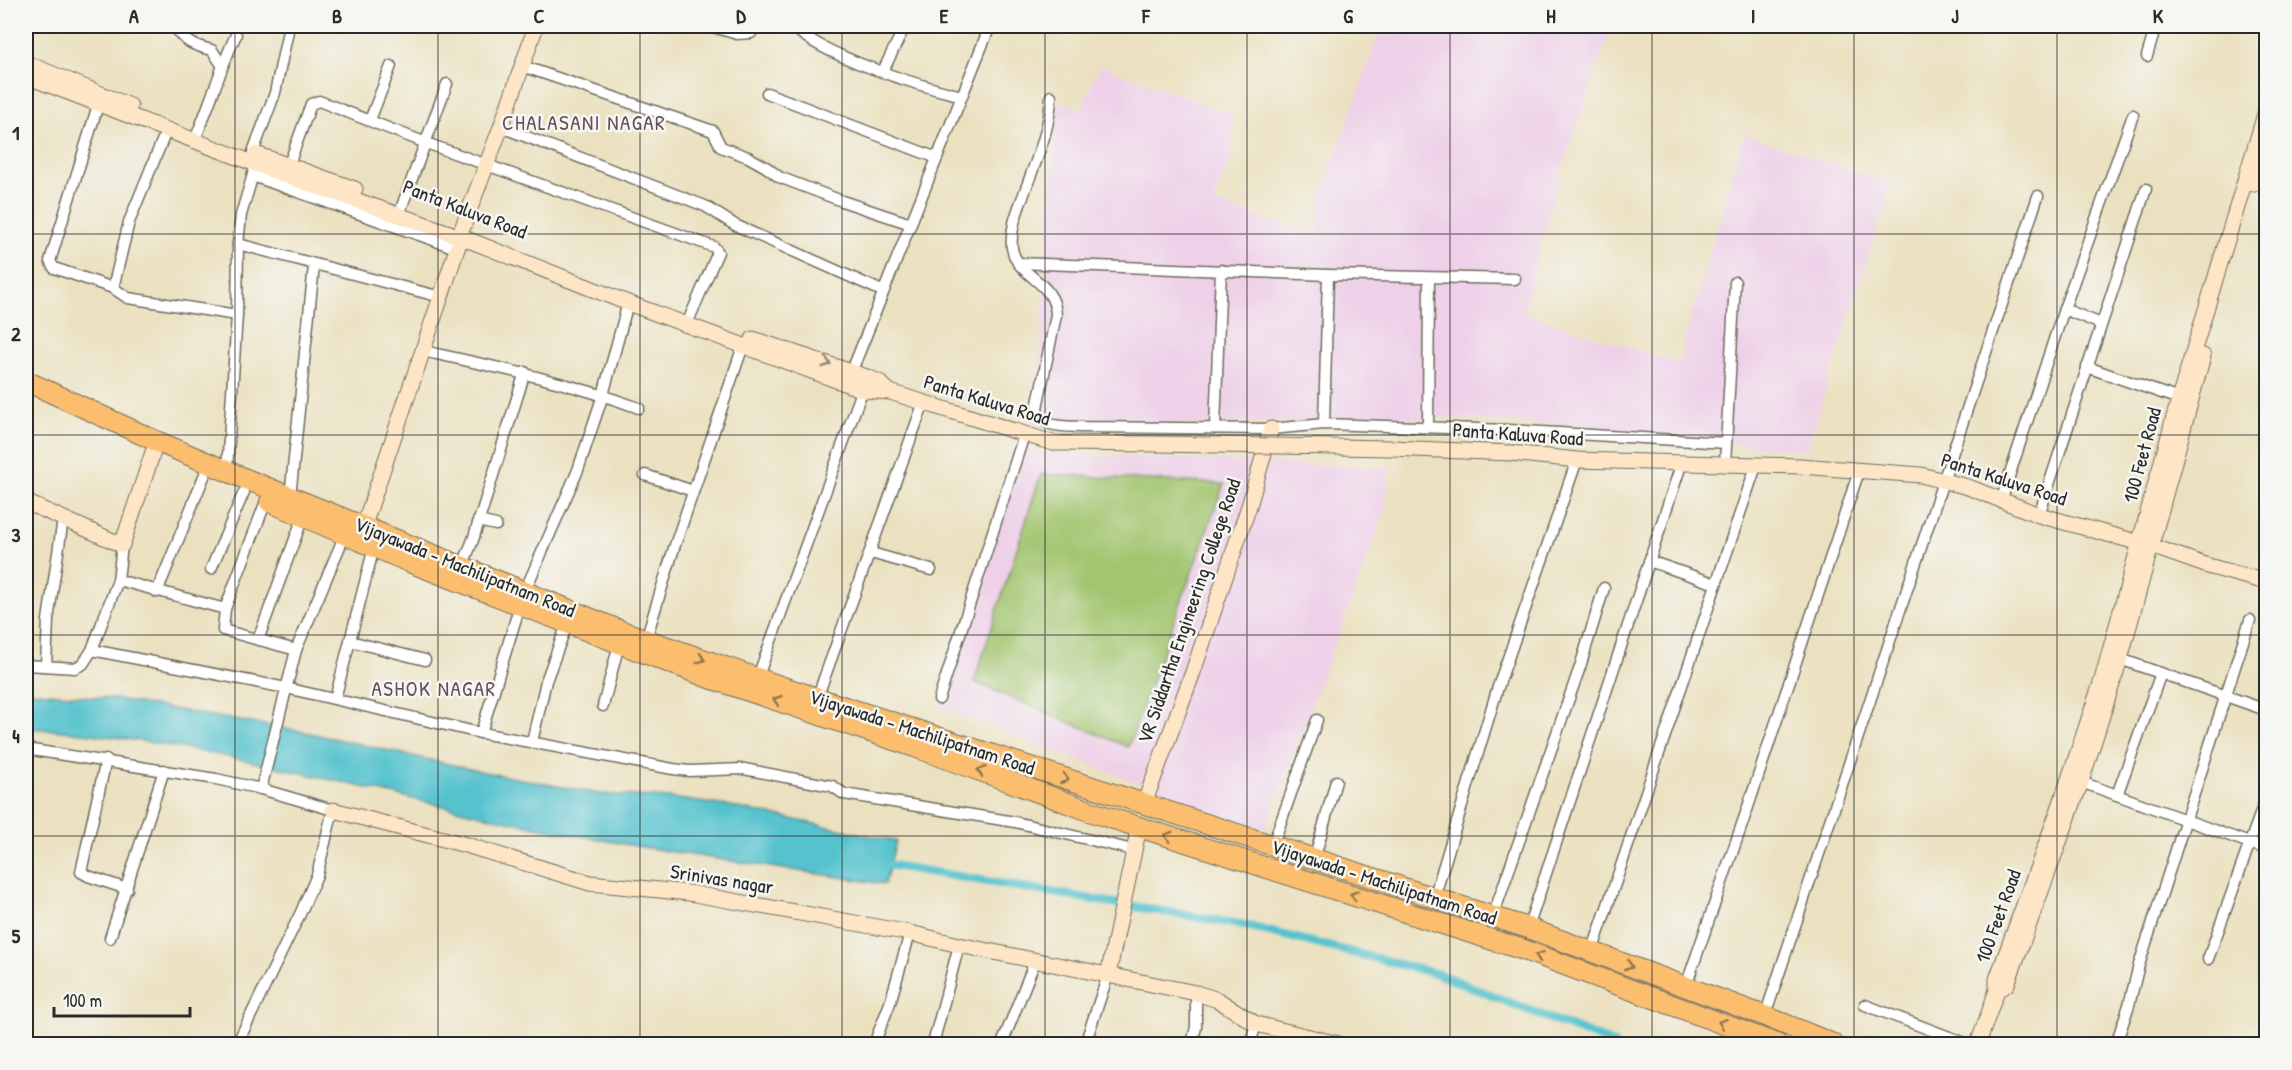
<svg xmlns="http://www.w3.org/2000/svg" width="2292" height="1070" font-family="'Patrick Hand',sans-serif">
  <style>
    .built { fill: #eed0e8 }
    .green { fill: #a2c56e; stroke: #66784c; stroke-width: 1.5 }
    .water { fill: #55c2ce; stroke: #40767c; stroke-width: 1.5 }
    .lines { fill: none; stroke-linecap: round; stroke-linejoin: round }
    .canal { stroke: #55c2ce; stroke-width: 9 }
    .street-casing { stroke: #6e6b5f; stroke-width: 13 }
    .secondary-casing { stroke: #6e6b5f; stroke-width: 17 }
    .highway-casing { stroke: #6e6b5f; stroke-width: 22 }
    .street { stroke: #fff; stroke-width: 10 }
    .secondary { stroke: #fde5c5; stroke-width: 15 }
    .highway { stroke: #fbbe6e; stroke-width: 20 }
    .secondary-bridge-casing { stroke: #6e6b5f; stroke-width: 17; stroke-linecap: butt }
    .secondary-bridge { stroke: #fde5c5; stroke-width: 15 }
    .oneway { stroke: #948878 }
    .oneway2 { stroke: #93744c }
    .grid { fill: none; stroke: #2b2b2b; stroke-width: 1.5; stroke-opacity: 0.55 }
    .labels { text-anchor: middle; stroke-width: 5; stroke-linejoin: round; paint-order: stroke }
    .street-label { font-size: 20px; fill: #2b2b2b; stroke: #f6f6f2 }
    .neighbourhood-label { font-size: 21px; letter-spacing: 1.5px; fill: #65505b; stroke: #f6f6f2 }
    .neatline { fill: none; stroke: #2b2b2b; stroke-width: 2 }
    .grid-label { font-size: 20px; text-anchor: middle; font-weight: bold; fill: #2b2b2b }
  </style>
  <rect width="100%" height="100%" fill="#f6f6f2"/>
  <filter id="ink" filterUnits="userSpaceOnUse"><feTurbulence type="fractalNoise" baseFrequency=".0167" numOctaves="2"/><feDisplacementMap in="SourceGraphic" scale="12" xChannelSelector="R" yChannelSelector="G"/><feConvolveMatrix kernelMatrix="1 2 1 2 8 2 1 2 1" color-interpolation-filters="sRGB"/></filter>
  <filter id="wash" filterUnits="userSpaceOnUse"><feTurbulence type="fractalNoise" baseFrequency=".008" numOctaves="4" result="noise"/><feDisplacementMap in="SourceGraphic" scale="24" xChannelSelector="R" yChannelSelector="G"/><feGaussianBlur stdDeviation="1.35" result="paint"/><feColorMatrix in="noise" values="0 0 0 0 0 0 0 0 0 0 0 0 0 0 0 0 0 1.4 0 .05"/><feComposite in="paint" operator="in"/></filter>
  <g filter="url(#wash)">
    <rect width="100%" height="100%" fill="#ebe1c0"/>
    <!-- built -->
    <g class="built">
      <path d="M1382,26h230l-53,151 -36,136 155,50 66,-229 147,50 -85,267 -288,-29 -65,-4 -418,9 23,-326 23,8 19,-44 133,50 -2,43 -19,44 105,33 5,-41z"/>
      <path d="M1025,452l365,16 -6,46 -120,317 -324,-124z"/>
    </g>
    <!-- green -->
    <path class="green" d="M1041,474l183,10 -96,263 -154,-65z"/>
    <!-- water -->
    <path class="water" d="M26,691l89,8 190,33 179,40 116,22 70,4 59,8 167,35 -11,43c-123,-19 -246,-34 -367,-61 -163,-35 -325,-84 -492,-95z"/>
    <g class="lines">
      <!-- canal -->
      <path class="canal" d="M878,863l365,62 195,49 176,70"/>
    </g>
  </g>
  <g filter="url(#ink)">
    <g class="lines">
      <!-- street casing -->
      <g class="street-casing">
        <g id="street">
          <path d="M175,26c8,16 20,20 37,24l10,15"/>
          <path d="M710,26l27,8 14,-1 5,-7"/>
          <path d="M793,26c28,30 127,60 169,70"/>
          <path d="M2147,56l9,-30"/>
          <path d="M522,66l191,65 8,16 27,10 18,10 13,10 63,24 69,23"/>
          <path d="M883,71l22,-45"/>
          <path d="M767,93l170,65"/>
          <path d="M1051,96c-1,35 -16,66 -27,98 -7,18 -14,35 -12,54 5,30 43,32 44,67l-19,93c1,21 30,18 46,19l188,2 53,-5 185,6 217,13"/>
          <path d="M98,99v6l-48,156 4,7 59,20 15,10 109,17"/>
          <path d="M370,120l21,-54"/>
          <path d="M501,127l204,79 30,19 147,66"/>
          <path d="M198,132c14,-33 23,-66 38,-97"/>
          <path d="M253,152l22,-59 14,-67"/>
          <path d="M289,164l22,-60 8,-3 107,42 288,104 4,5 -28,65"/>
          <path d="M253,176l203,72"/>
          <path d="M402,206l45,-122"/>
          <path d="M238,244l203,53"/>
          <path d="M1018,263l310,12 187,4"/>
          <path d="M113,288l16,-66 38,-93"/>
          <path d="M2064,309l37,15"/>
          <path d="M423,351c73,16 145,31 216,57"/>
          <path d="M2087,367l92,32"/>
          <path d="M849,378l141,-352"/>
          <path d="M1324,424l4,-149"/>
          <path d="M1428,427l1,-149"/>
          <path d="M1215,428l6,-158"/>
          <path d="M1725,465l10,-183"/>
          <path d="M227,470l10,-155 1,-71 3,-29 15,-51"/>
          <path d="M645,475l48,16"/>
          <path d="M290,497l24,-231"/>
          <path d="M2001,501l63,-192 69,-194"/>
          <path d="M2039,515l107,-326"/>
          <path d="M478,521l18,4"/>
          <path d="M871,553l60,17"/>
          <path d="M1649,561l67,23"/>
          <path d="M462,567l11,-27 52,-168"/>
          <path d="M211,569l33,-77"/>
          <path d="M118,580l107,29 41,-108"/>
          <path d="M157,592l48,-118"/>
          <path d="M524,593l54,-123 25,-75 25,-92"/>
          <path d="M225,609l-2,21 73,20"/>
          <path d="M646,639l28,-91 69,-202"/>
          <path d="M258,640l45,-123"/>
          <path d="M350,641l75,19"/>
          <path d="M92,650l194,38 190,44 197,37 16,2 55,-2 88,17 12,8 171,28 118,28"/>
          <path d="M2120,659l146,51"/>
          <path d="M26,665l49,3 8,-4 9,-14 26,-70 4,-35"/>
          <path d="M46,666l2,-46 15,-101"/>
          <path d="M757,679l108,-296"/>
          <path d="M817,698l107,-296"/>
          <path d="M335,699l40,-156"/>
          <path d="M939,699l85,-264"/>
          <path d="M603,706l16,-62"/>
          <path d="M481,733l39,-128"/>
          <path d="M532,742l14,-61 21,-57"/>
          <path d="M26,749l190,30 45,10 72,21 -16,65 -16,37 -64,132"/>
          <path d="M106,760l-25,112 7,4 39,13"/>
          <path d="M2081,782l185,67"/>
          <path d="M261,789l35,-139 50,-118"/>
          <path d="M2117,795l44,-122"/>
          <path d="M1272,847l45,-127"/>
          <path d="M1314,860l22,-79"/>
          <path d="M1434,898l64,-211 79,-227"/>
          <path d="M1493,916l87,-249 24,-79"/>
          <path d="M1528,928l154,-466"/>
          <path d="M110,938l54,-168"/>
          <path d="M1592,952l164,-486"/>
          <path d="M2208,959l58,-161"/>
          <path d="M1686,986l61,-176 112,-339"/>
          <path d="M1865,1005l103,39"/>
          <path d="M1765,1016l273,-820"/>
          <path d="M874,1044l16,-41 20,-70"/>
          <path d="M933,1044l26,-99"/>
          <path d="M1002,1044l33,-83"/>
          <path d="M1085,1044l23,-69"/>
          <path d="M1192,1044l4,-17v-34"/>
          <path d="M1250,1044l6,-20"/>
          <path d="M2116,1044l13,-39 10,-40 111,-345"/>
        </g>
      </g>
      <!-- secondary casing -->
      <g class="secondary-casing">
        <g id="secondary">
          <path d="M26,63l104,43"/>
          <path d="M26,76l261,100 174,61 167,66 235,87 27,2 163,51 103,1"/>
          <path d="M256,154l99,35"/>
          <path d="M2254,184l12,-38"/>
          <path d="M753,339l114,38 12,5 11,10"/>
          <path d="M1511,453l66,7 223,6 121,9 47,12 71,28 112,31 57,20 58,16"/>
          <path d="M26,502l96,43 31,-93"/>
          <path d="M360,537l101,-300 1,-8 39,-102 35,-101"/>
          <path d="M1144,804l49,-132 56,-166 22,-77"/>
          <path d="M333,810l133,35 124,38 99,10 221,40 49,12 237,48 22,7 38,24 82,20"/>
          <path d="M1108,975l31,-148"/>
          <path d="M1997,990l10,-6 74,-202 39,-123 83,-303"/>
          <path d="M1978,1044l19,-54v-11l63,-173 42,-126 77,-281 87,-288"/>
        </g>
      </g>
      <!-- highway casing -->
      <g class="highway-casing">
        <g id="highway">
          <path d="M26,381l130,60 85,36 383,155 159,55 745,241 237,88 68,28"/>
          <path d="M270,502l139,60 295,114 211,71 180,66 429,137 253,94"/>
        </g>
      </g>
      <!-- street -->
      <use href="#street" class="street"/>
      <!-- secondary -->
      <use href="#secondary" class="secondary"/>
      <!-- highway -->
      <use href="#highway" class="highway"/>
      <!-- secondary-bridge casing -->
      <g class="secondary-bridge-casing">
        <path id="secondary-bridge" d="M1156,444l234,4 121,5"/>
      </g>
      <!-- secondary-bridge -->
      <use href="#secondary-bridge" class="secondary-bridge"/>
    </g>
    <!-- one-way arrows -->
    <defs><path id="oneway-chevron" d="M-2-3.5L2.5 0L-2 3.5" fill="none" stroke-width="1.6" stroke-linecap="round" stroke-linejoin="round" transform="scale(1.5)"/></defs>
    <use class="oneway" href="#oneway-chevron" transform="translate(827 363) rotate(18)"/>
    <g class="oneway2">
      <use href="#oneway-chevron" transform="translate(701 659) rotate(20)"/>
      <use href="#oneway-chevron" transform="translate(777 700) rotate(-161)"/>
      <use href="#oneway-chevron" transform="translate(981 771) rotate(-160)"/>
      <use href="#oneway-chevron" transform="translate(1065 779) rotate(18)"/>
      <use href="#oneway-chevron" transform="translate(1168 836) rotate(-162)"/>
      <use href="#oneway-chevron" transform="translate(1354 895) rotate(-162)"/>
      <use href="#oneway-chevron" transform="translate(1539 956) rotate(-160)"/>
      <use href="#oneway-chevron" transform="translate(1629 966) rotate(20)"/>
      <use href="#oneway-chevron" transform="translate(1722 1023) rotate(-159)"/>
    </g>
  </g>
  <!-- grid -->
  <path class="grid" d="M235,26v1018M438,26v1018M640,26v1018M842,26v1018M1045,26v1018M1247,26v1018M1450,26v1018M1652,26v1018M1854,26v1018M2057,26v1018M26,234h2240M26,435h2240M26,635h2240M26,836h2240"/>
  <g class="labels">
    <!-- street labels -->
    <g class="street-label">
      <text transform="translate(465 209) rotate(21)" y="7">Panta Kaluva Road</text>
      <text transform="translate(987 400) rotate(17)" y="7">Panta Kaluva Road</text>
      <text transform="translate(1518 434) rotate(4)" y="7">Panta Kaluva Road</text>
      <text transform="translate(2142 455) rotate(-75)" y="7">100 Feet Road</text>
      <text transform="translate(2004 479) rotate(18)" y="7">Panta Kaluva Road</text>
      <text transform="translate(465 567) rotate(22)" y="7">Vijayawada - Machilipatnam Road</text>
      <text transform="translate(1189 611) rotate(-71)" y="7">VR Siddartha Engineering College Road</text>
      <text transform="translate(922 732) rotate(18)" y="7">Vijayawada - Machilipatnam Road</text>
      <text transform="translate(722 879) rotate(9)" y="7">Srinivas nagar</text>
      <text transform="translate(1384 882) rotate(18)" y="7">Vijayawada - Machilipatnam Road</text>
      <text transform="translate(1998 916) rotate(-70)" y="7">100 Feet Road</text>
    </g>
    <!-- neighbourhood labels -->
    <g class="neighbourhood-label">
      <text x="584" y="130">CHALASANI NAGAR</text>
      <text x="434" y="696">ASHOK NAGAR</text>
    </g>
  </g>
  <!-- margin -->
  <rect width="2292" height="1070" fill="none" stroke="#f6f6f2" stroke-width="66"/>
  <!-- scale -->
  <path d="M54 1007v9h136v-9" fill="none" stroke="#2b2b2b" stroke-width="3"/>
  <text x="63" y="1007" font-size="18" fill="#2b2b2b" stroke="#f6f6f2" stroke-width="4.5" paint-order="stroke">100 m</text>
  <rect x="33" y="33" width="2226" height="1004" class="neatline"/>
  <g class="grid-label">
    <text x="134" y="23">A</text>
    <text x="337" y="23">B</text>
    <text x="539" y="23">C</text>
    <text x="741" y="23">D</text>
    <text x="944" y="23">E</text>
    <text x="1146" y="23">F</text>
    <text x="1348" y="23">G</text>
    <text x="1551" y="23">H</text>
    <text x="1753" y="23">I</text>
    <text x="1955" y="23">J</text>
    <text x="2158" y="23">K</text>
    <text x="16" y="140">1</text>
    <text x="16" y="341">2</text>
    <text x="16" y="542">3</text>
    <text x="16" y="743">4</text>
    <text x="16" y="943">5</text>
  </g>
</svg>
